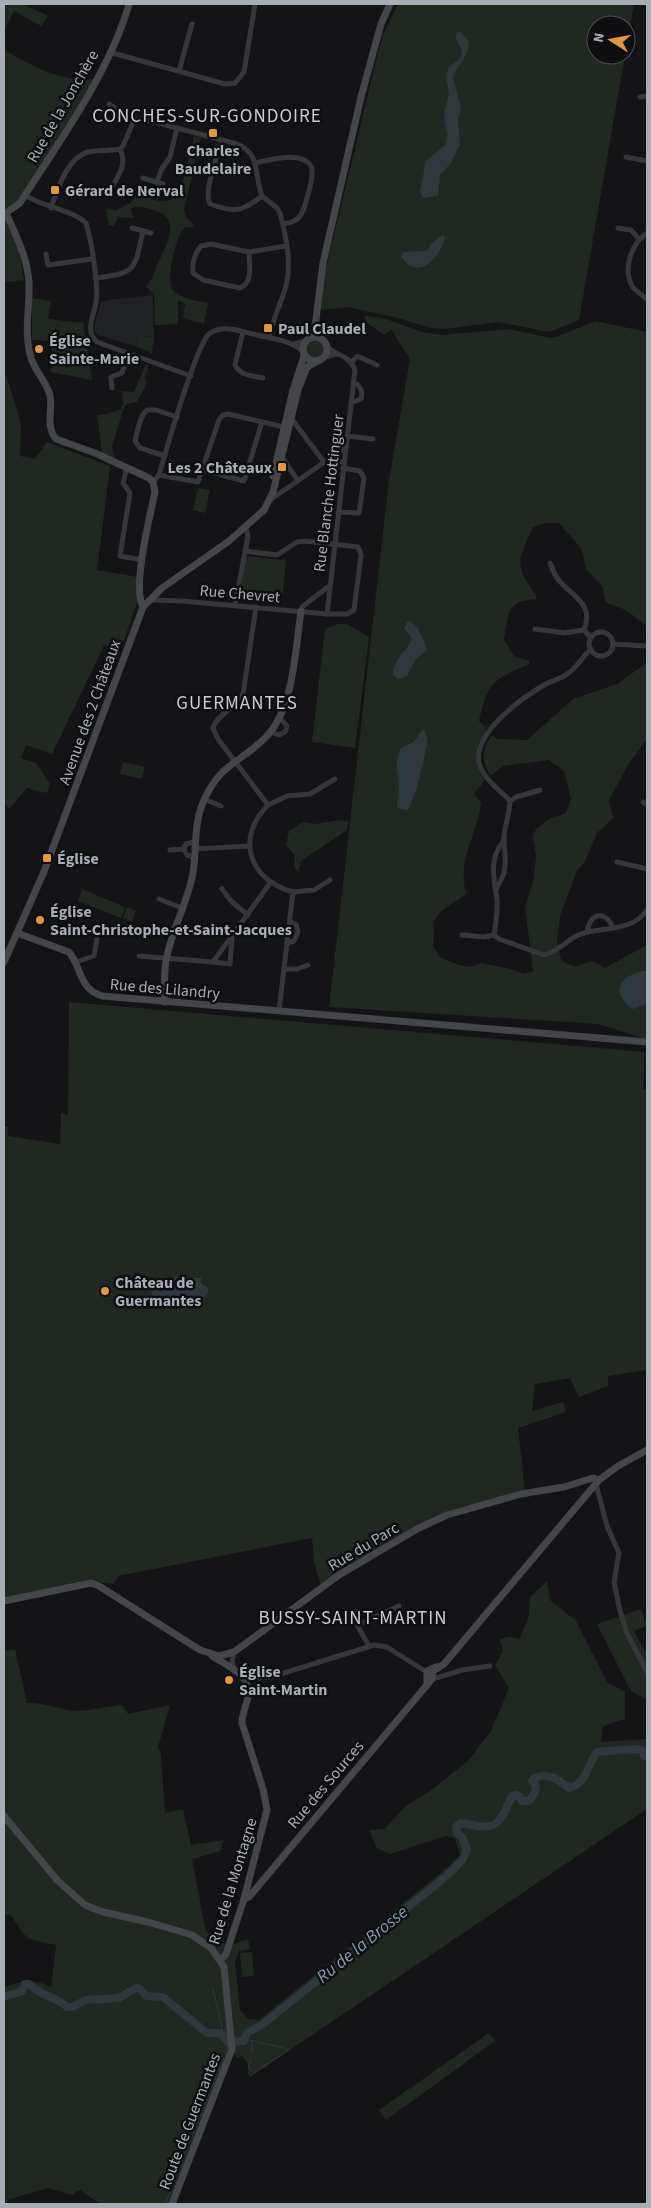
<svg xmlns="http://www.w3.org/2000/svg" width="651" height="2208" font-family="'Source Sans 3',sans-serif">
  <style>
    .built { fill: #202123 }
    .green { fill: #212821 }
    .water { fill: #2f383d }
    .lines { fill: none; stroke-linecap: round; stroke-linejoin: round }
    .stream { stroke: #2f383d; stroke-width: 1 }
    .river { stroke: #2f383d; stroke-width: 8 }
    .street { stroke: #36373a; stroke-width: 5 }
    .secondary { stroke: #44464a; stroke-width: 7 }
    .poi-dot { fill: #e19641; stroke: #0f0f11; stroke-width: 2 }
    .labels { text-anchor: middle; stroke-width: 5; stroke-linejoin: round; paint-order: stroke }
    .street-label { font-size: 16px; fill: #a7adb5; stroke: #0f0f11 }
    .poi-label { font-size: 16px; font-weight: bold; fill: #a7adb5; stroke: #0f0f11; text-anchor: start }
    .water-label { font-size: 18px; font-style: italic; fill: #819ead; stroke: #0f0f11 }
    .quarter-label { font-size: 19px; letter-spacing: 1px; fill: #c8cbd1; stroke: #0f0f11 }
  </style>
  <rect width="100%" height="100%" fill="#141416"/>
  <!-- built -->
  <path class="built" d="M153,295l1,42 -15,-1 -2,11 -39,-12 -5,-6 8,-27 8,-2z"/>
  <!-- green -->
  <g class="green">
    <path d="M4,4h19l25,12 -7,10 -27,-15 -10,19z"/>
    <path d="M398,4h236l-8,47v-26h-30v30h29l-46,265 -29,12 -52,-10 -54,7 -13,-1 -33,-10 -50,-11 -27,3v-21l55,-228 7,-26z"/>
    <path d="M4,50c26,15 59,33 90,29l-71,116 -19,19z"/>
    <path d="M194,136l7,2 -17,72 3,8 8,9h-9c-10,5 -20,52 -14,62 8,10 25,12 36,14l-4,21 -21,-6 2,-14 -7,-4v24l-23,1 -1,-30 -8,-9c7,-6 7,-13 11,-21 9,-19 27,-47 -4,-55 -9,-3 -15,-5 -23,-1l4,9 -16,-1 -4,9 -5,-1 -3,-15 2,-2 7,3 17,-9 8,-19 6,2 -3,11c29,12 36,2 43,-26 3,-11 6,-23 8,-34z"/>
    <path d="M4,219l14,26 6,35 -20,2z"/>
    <path d="M32,298l19,3 -3,18 35,4 9,57 -41,-8 1,-31 -20,-1z"/>
    <path d="M365,316l21,3 36,13 19,3 68,-6 41,9 9,-2 36,-15 52,11v294l-21,-16 -19,-7 -2,-3 -2,-13 -17,-18 -5,-21 -22,-25h-14l-12,4c-15,35 -20,36 3,68v4c-31,3 -27,14 -32,41l10,16 15,5v3c-36,16 -41,18 -50,57l8,8c-12,17 -16,34 -2,51l-11,14 7,9c-4,34 -24,55 -15,91l-25,17 -7,10 -1,25 7,11 19,8 11,2 11,-4 30,6 13,5 9,-3 -8,-65 8,-24 3,-25 -3,-21 3,-7 13,-10 17,-6 5,-14 -7,-28 -15,-11 -46,6 -13,10c-9,-19 -9,-24 2,-41l5,4 30,1 46,-41 44,-15 30,-21v76l-18,24 -20,37 4,18 -16,15 -12,28 -8,10 -17,45 -3,25 4,19 13,7 18,-6 13,7 42,-23 -1,94 -48,-15 -269,-17 60,-527 21,-121 -19,-30 -6,6 -20,-13z"/>
    <path d="M139,336l15,1 -2,16 -15,-6z"/>
    <circle cx="315" cy="349" r="10"/>
    <path d="M146,364l3,1 -4,11 2,6c-2,7 -7,12 -10,20l-10,2 -3,3 -12,40 3,9 -1,2 -12,-5 -5,-38 10,-1 14,-5 2,-5 -1,-13 12,1z"/>
    <path d="M4,370l13,39 4,18 -1,29 15,3 12,-17 63,24 -13,104 40,7 1,23 -17,49 -17,-4 -52,109 -26,-9 -5,13 15,5 14,21 -3,9 -20,-5 -18,21 -5,-8z"/>
    <path d="M198,488l12,2 -5,23 -12,-3z"/>
    <path d="M249,556l30,4 7,-1 -3,35 -42,-4 5,-33z"/>
    <path d="M338,624h9l22,13 -14,111 -43,-6 13,-113z"/>
    <path d="M123,762l22,5 -3,12 -22,-5z"/>
    <path d="M341,820l7,1 -1,9 -46,31 -3,11 -4,-5 1,-11 -9,-11 3,-14 14,-9 13,2z"/>
    <path d="M82,889l43,18 -4,11 -43,-17z"/>
    <path d="M127,907l9,4 -4,11 -9,-4z"/>
    <path d="M69,1002l576,50 -2,37 4,1v280l-39,6v10l-29,11 -9,-19 -35,6 -3,27 31,-9 3,10 -48,16 7,63 -64,16 -124,66 -16,14 -7,-25 -2,-24 -194,38 -4,8 -24,-3 -86,17v-471h4v9l52,8 1,-31 7,2z"/>
    <path d="M547,1581l3,19 26,21 31,61 18,10v27l-22,7 -2,16 46,-3v70l-397,268 -2,-3v-10l-6,-8 -4,2 -4,-3 -1,-3 -64,152h-69l-20,-14 -3,1 -4,4 -25,-7 -39,11 -1,5h-4v-217c20,-6 27,-9 47,0l5,-42c-31,-7 -27,-2 -45,-30l-7,-1v-263l11,-2 12,54c17,-1 33,7 51,8 10,0 33,-5 44,-6l6,9 42,-9 -12,42 3,7 4,59 18,-4 8,36 33,-5 -4,11 -28,8 14,73 22,14 20,-7 2,10 -11,2 -4,10 5,49 8,9 11,1 189,-153 12,-12 -5,-16 -9,-3 -56,18 -13,-6 -8,-18 15,-1 23,-24 23,-14 38,-30 23,-30 18,-43 -14,-23 8,-14 -3,-12 10,-2 9,2 9,-20 2,-22z"/>
    <path d="M641,1609l6,17 -13,5 13,24v45l-16,-9 -34,-67z"/>
    <path d="M252,1952l2,24 -12,1 -2,-24z"/>
    <path d="M489,2033l6,8 -109,79 -7,-10z"/>
  </g>
  <!-- water -->
  <g class="water">
    <path d="M458,31c24,14 1,30 -5,46l8,31 -3,12 2,24 -9,19 -11,12 -2,21 -14,2 -4,-6 6,-31 20,-17 1,-8 -3,-22 5,-20 -3,-18 3,-9 12,-9 1,-8 -7,-13z"/>
    <path d="M442,235l3,2c-5,21 -26,45 -44,20l2,-5 24,-1 4,-7z"/>
    <path d="M408,621c10,2 16,20 19,29l-11,9 -9,17 -9,3 -5,-4c-1,-17 20,-29 18,-36 0,-4 -4,-7 -7,-11z"/>
    <path d="M423,728l5,12 -11,48 -9,22 -11,-2c0,-7 1,-13 2,-20 0,-18 -6,-21 2,-40l13,-6z"/>
    <path d="M642,971h5v32l-13,6c-7,-2 -8,-6 -12,-11 -9,-15 8,-24 20,-27z"/>
    <path d="M160,1277l41,1v5l7,5v6l-8,7v5h-40v-6l-7,-3 -2,-6 3,-6 6,-3z"/>
  </g>
  <g class="lines">
    <!-- stream -->
    <g class="stream">
      <path d="M213,1989l9,38 -1,6"/>
      <path d="M245,2039l38,9"/>
      <path d="M252,2041v12"/>
      <path d="M225,2053l3,-9"/>
      <path d="M251,2058l-3,9 6,6 36,-24"/>
      <path d="M165,2204l58,-145"/>
    </g>
    <!-- river -->
    <path class="river" d="M4,1997l18,-6 3,-7h4c10,12 27,12 38,23h5l14,-7 33,-2 17,-10 4,1 6,7 17,1 44,36h14l7,9 16,-1 4,-9 14,-7 186,-150 15,-16 4,-9 -5,-13 -5,-4 -1,-6 5,-4c35,7 36,6 51,-27l4,-1 3,1 3,5h7l6,-8 1,-7 -4,-5 2,-3c13,-6 24,1 35,10 18,-4 18,-23 28,-36l40,-3 6,2 1,5h3"/>
    <!-- street -->
    <g class="street">
      <path d="M109,52l116,32 10,-1 9,-11 11,-68"/>
      <path d="M179,71l13,-47"/>
      <path d="M640,97l7,-1"/>
      <path d="M109,104l25,16"/>
      <path d="M134,120l9,-1 94,25c24,9 17,32 25,52l15,12 3,5c6,23 12,50 6,73 -5,18 -14,34 -17,52"/>
      <path d="M222,140c-4,14 -19,52 -12,64 24,9 32,8 52,-8"/>
      <path d="M626,157l21,4"/>
      <path d="M255,163c15,-3 37,-10 51,-2 3,2 6,6 6,10 1,7 -7,39 -12,45 -4,6 -11,7 -17,8"/>
      <path d="M143,178l20,6"/>
      <path d="M157,182l4,-12 9,-13 7,-29"/>
      <path d="M112,187c8,-14 15,-23 8,-38"/>
      <path d="M25,195c17,12 48,15 61,28 5,17 13,62 10,79 -2,15 -12,28 1,40l94,34"/>
      <path d="M51,208c6,-18 16,-50 37,-56 10,-2 21,-1 32,-3l3,-3 11,-26"/>
      <path d="M132,228l19,5"/>
      <path d="M618,228l13,2 8,9"/>
      <path d="M647,233c-16,11 -24,35 -15,53 3,5 10,9 15,13"/>
      <path d="M249,252c0,13 5,29 -9,36l-37,-8 -10,-7c-1,-10 2,-20 8,-27l10,-2 38,8 37,-6"/>
      <path d="M46,254l2,11 44,-6"/>
      <path d="M95,278c42,-5 39,-7 48,-47"/>
      <path d="M243,332l-8,33c4,10 18,11 28,13"/>
      <path d="M294,344l11,-3"/>
      <path d="M325,357l12,-3"/>
      <path d="M352,362l5,-6 20,9"/>
      <path d="M112,388l-1,-11 11,-4 7,-20"/>
      <path d="M351,403l10,-4c2,-8 0,-12 -7,-17"/>
      <path d="M291,418l33,44"/>
      <path d="M347,436l26,3"/>
      <path d="M165,456l-25,-8 -5,-7c2,-10 5,-25 12,-31h9l21,7"/>
      <path d="M280,459l4,1 14,21"/>
      <path d="M328,460l16,2"/>
      <path d="M127,467l-4,16 7,10 -10,63 22,4"/>
      <path d="M203,470l41,11 18,-59"/>
      <path d="M159,475l39,7 21,-62 4,-5 5,-1 56,13"/>
      <path d="M153,482l6,-7c6,-21 38,-132 50,-141 13,-11 34,-2 48,1 15,4 35,5 46,17"/>
      <path d="M270,500l76,-53"/>
      <path d="M338,512l21,1 5,-35 -4,-7 -17,-3"/>
      <path d="M550,563c2,5 4,10 7,15 13,18 38,24 27,52l7,8"/>
      <path d="M150,600l32,1 145,13h20l7,-4 7,-55 -3,-8 -53,-6 -8,1 -20,13 -32,-4"/>
      <path d="M235,605l13,-69 -2,-8"/>
      <path d="M256,607l-13,87c-8,14 -27,22 -30,34l5,11 50,66c-33,33 -19,75 25,87l-14,119"/>
      <path d="M301,611l1,-4 27,-21"/>
      <path d="M327,614l28,-244c-5,-14 -17,-14 -28,-23"/>
      <path d="M535,629l30,4 19,-3"/>
      <circle cx="601" cy="644" r="12"/>
      <path d="M613,644l34,2"/>
      <path d="M271,732l8,3 6,-3 2,-6 -7,-8"/>
      <path d="M204,799l17,7"/>
      <path d="M510,801l6,-4 24,-7"/>
      <path d="M643,802l4,3"/>
      <path d="M268,805l19,-9 23,-2 25,-15"/>
      <path d="M194,849l56,-3"/>
      <path d="M170,850l14,-1"/>
      <path d="M194,857l-7,-2 -3,-6 2,-5 8,-2"/>
      <path d="M617,862l30,7"/>
      <path d="M222,889l10,13 16,13"/>
      <path d="M496,889c13,-20 9,-28 8,-49 -1,-11 6,-26 6,-39 -9,-10 -25,-21 -30,-35 -11,-31 43,-69 66,-82 7,-4 15,-5 21,-10 10,-6 15,-17 24,-25"/>
      <path d="M293,892l21,-2 16,-10"/>
      <path d="M159,899l23,9"/>
      <path d="M587,932c3,-19 18,-23 26,-4"/>
      <path d="M462,935l22,2 10,-2"/>
      <path d="M494,935l5,4 45,16c13,-3 22,-14 34,-20 22,-9 54,-2 69,-25"/>
      <path d="M494,935c2,-12 4,-24 3,-36 -3,-21 -9,-39 7,-59"/>
      <path d="M287,943l7,-2 4,-9 -2,-8 -6,-2"/>
      <path d="M139,956l74,6 57,-79"/>
      <path d="M76,962l18,-6 3,-18"/>
      <path d="M213,962l17,2 2,-26"/>
      <path d="M284,969h13l11,-4"/>
      <path d="M596,1484l11,42 12,27 -5,29 6,29 6,20 21,41"/>
      <path d="M369,1646l-12,-21 42,-19"/>
      <path d="M234,1670l-2,-9 2,-9"/>
      <path d="M245,1679l26,-2 103,-32 13,2 49,31 26,-8 28,-4"/>
    </g>
    <!-- secondary -->
    <g class="secondary">
      <path d="M129,4c-19,68 -71,139 -109,199l-14,10c10,23 21,43 23,69 1,23 -5,49 1,72 3,16 16,26 20,41 3,15 -5,31 6,44l39,14 54,25 4,4 2,10c-5,24 -23,95 -12,115"/>
      <circle cx="315" cy="349" r="12"/>
      <path d="M310,338l5,-11 8,-64 38,-166 20,-73 9,-20"/>
      <path d="M273,476l20,-86 11,-34"/>
      <path d="M17,933l52,19c13,16 10,37 33,44l545,46"/>
      <path d="M4,962l39,-88 100,-267 19,-19 67,-47 35,-31 9,-18 25,-102 9,-23 11,-6"/>
      <path d="M165,1002c0,-15 -2,-31 2,-46 6,-28 21,-55 26,-83 4,-26 0,-51 12,-75 16,-34 34,-35 58,-58 31,-28 32,-89 38,-129"/>
      <path d="M4,1601l87,-18 8,3 101,64 19,6 15,-4 105,-77 78,-46 30,-14 74,-21 43,-7 29,-9 6,2"/>
      <path d="M212,1656c14,9 41,20 36,41 -2,9 -6,17 -6,26l21,66 4,21 -23,89 -18,55 -5,6"/>
      <path d="M427,1685v-14l9,-4"/>
      <path d="M4,1816l53,64 28,25 18,7 45,10 44,13 19,13 13,19 8,82 -60,155"/>
      <path d="M244,1899l5,-2 183,-218 1,-8 11,-7 155,-184 19,-14 29,-16"/>
    </g>
  </g>
  <!-- markers -->
  <g class="poi-dot">
    <rect x="208" y="128" width="10" height="10" rx="2.5"/>
    <rect x="50" y="185" width="10" height="10" rx="2.5"/>
    <rect x="263" y="323" width="10" height="10" rx="2.5"/>
    <circle cx="39" cy="349" r="5"/>
    <rect x="277" y="462" width="10" height="10" rx="2.5"/>
    <rect x="42" y="853" width="10" height="10" rx="2.5"/>
    <circle cx="40" cy="920" r="5"/>
    <circle cx="105" cy="1291" r="5"/>
    <circle cx="229" cy="1680" r="5"/>
  </g>
  <g class="labels">
    <!-- street labels -->
    <g class="street-label">
      <text transform="translate(62 106) rotate(-60)" y="6">Rue de la Jonchère</text>
      <text transform="translate(328 493) rotate(-83)" y="6">Rue Blanche Hottinguer</text>
      <text transform="translate(240 593) rotate(5)" y="6">Rue Chevret</text>
      <text transform="translate(89 712) rotate(-70)" y="6">Avenue des 2 Châteaux</text>
      <text transform="translate(165 988) rotate(5)" y="6">Rue des Lilandry</text>
      <text transform="translate(363 1546) rotate(-31)" y="6">Rue du Parc</text>
      <text transform="translate(325 1784) rotate(-50)" y="6">Rue des Sources</text>
      <text transform="translate(232 1881) rotate(-73)" y="6">Rue de la Montagne</text>
      <text transform="translate(189 2121) rotate(-69)" y="6">Route de Guermantes</text>
    </g>
    <!-- poi labels -->
    <g class="poi-label">
      <text x="213" y="156" text-anchor="middle">Charles<tspan x="213" dy="18">Baudelaire</tspan></text>
      <text x="65" y="196">Gérard de Nerval</text>
      <text x="278" y="334">Paul Claudel</text>
      <text x="49" y="346">Église<tspan x="49" dy="18">Sainte-Marie</tspan></text>
      <text x="272" y="473" text-anchor="end">Les 2 Châteaux</text>
      <text x="57" y="864">Église</text>
      <text x="50" y="917">Église<tspan x="50" dy="18">Saint-Christophe-et-Saint-Jacques</tspan></text>
      <text x="115" y="1288">Château de<tspan x="115" dy="18">Guermantes</tspan></text>
      <text x="239" y="1677">Église<tspan x="239" dy="18">Saint-Martin</tspan></text>
    </g>
    <!-- water labels -->
    <g class="water-label">
      <text transform="translate(362 1944) rotate(-39)" y="6">Ru de la Brosse</text>
    </g>
    <!-- quarter labels -->
    <g class="quarter-label">
      <text x="207" y="122">CONCHES-SUR-GONDOIRE</text>
      <text x="237" y="709">GUERMANTES</text>
      <text x="353" y="1624">BUSSY-SAINT-MARTIN</text>
    </g>
  </g>
  <!-- border -->
  <rect width="651" height="2208" fill="none" stroke="#a7adb5" stroke-width="10"/>
  <!-- north arrow -->
  <g transform="translate(611 40) rotate(281)"><circle r="24" fill="#0f0f11" stroke="#4c4e53"/>
  <path d="M0-4L9 19L0 12L-9 19Z" fill="#e19641"/>
  <text y="-8" font-size="14" font-weight="bold" text-anchor="middle" fill="#a7adb5">N</text>
  </g>
</svg>
